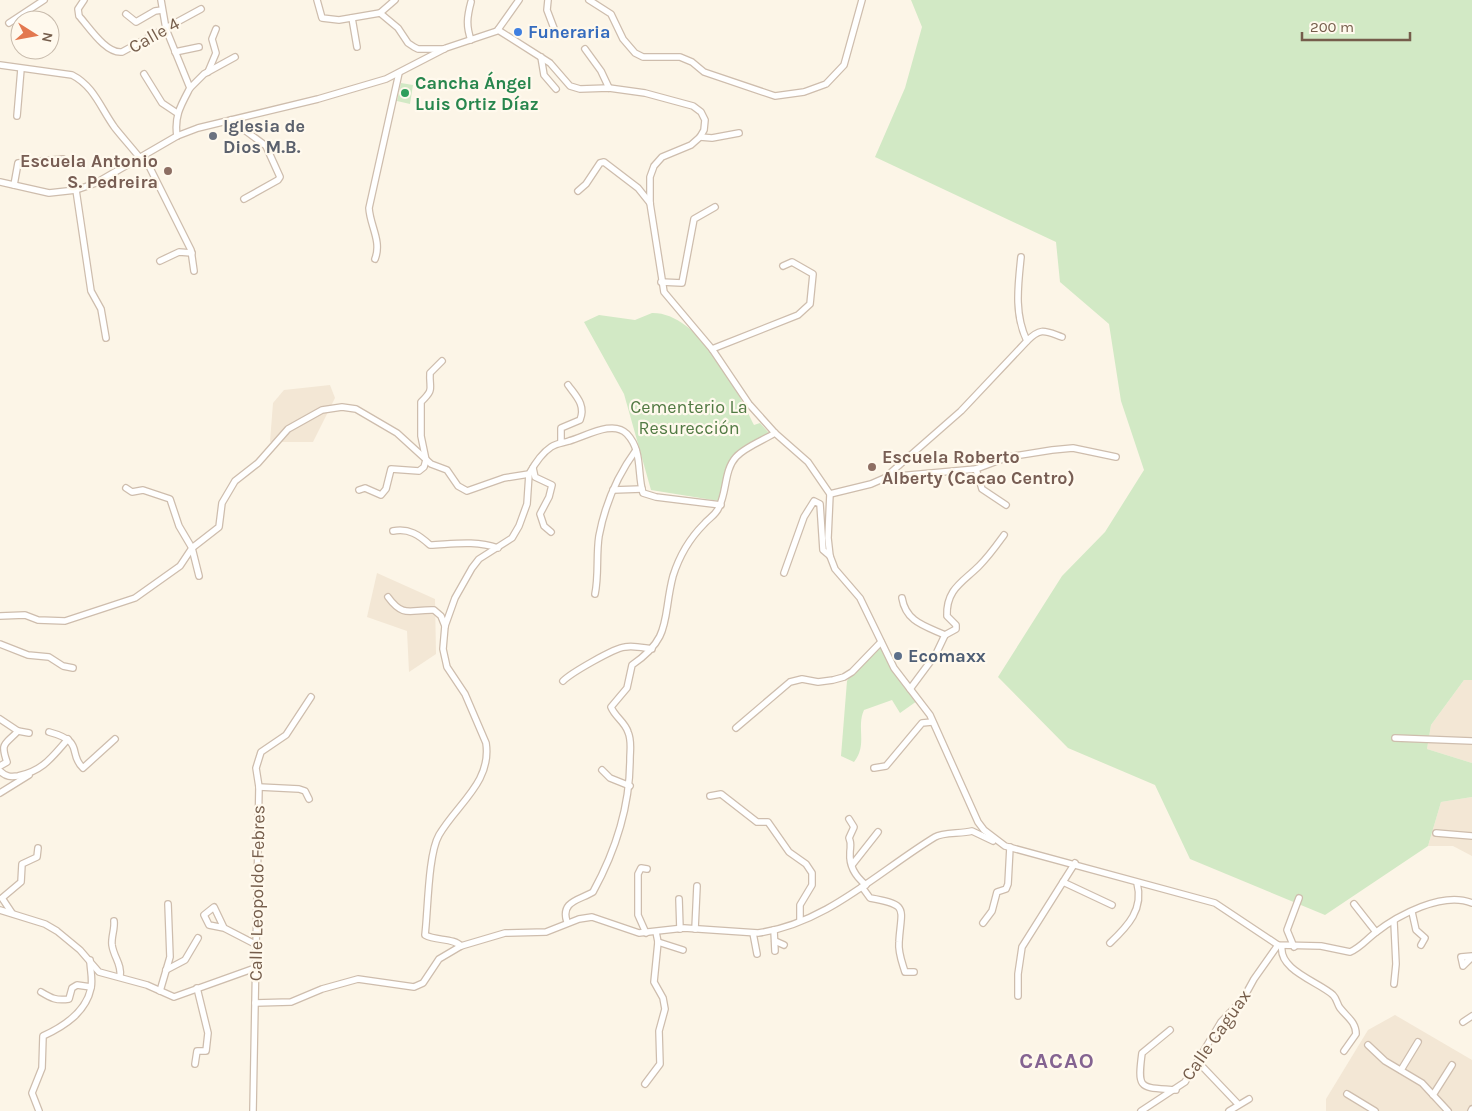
<svg xmlns="http://www.w3.org/2000/svg" width="1472" height="1111" font-family="Karla,sans-serif">
  <style>
    .residential { fill: #f3e7d5 }
    .green { fill: #d2e9c5 }
    .lines { fill: none; stroke-linecap: round; stroke-linejoin: round }
    .minor-casing { stroke: #cebdad; stroke-width: 8 }
    .minor { stroke: #fff; stroke-width: 5.5 }
    .shop-dot { fill: #3f7fe0; stroke: #fff9ed; stroke-width: 2 }
    .leisure-dot { fill: #2e9e5b; stroke: #fff9ed; stroke-width: 2 }
    .worship-dot { fill: #6b7280; stroke: #fff9ed; stroke-width: 2 }
    .education-dot { fill: #8d6e63; stroke: #fff9ed; stroke-width: 2 }
    .service-dot { fill: #5c6f8a; stroke: #fff9ed; stroke-width: 2 }
    .labels { text-anchor: middle; stroke-width: 4.5; stroke-linejoin: round; paint-order: stroke }
    .shop-label { font-size: 18px; font-weight: bold; fill: #366cbe; stroke: #fff9ed; text-anchor: start }
    .street-label { font-size: 18px; fill: #755d4b; stroke: #fff9ed }
    .leisure-label { font-size: 18px; font-weight: bold; fill: #27864d; stroke: #fff9ed; text-anchor: start }
    .worship-label { font-size: 18px; font-weight: bold; fill: #5b616d; stroke: #fff9ed; text-anchor: start }
    .education-label { font-size: 18px; font-weight: bold; fill: #785e54; stroke: #fff9ed; text-anchor: end }
    .park-label { font-size: 18px; fill: #517a43; stroke: #fff9ed }
    .service-label { font-size: 18px; font-weight: bold; fill: #4e5e75; stroke: #fff9ed; text-anchor: start }
    .district-label { font-size: 22px; font-weight: bold; letter-spacing: 1px; fill: #846391; stroke: #fff9ed }
  </style>
  <rect width="100%" height="100%" fill="#fcf5e7"/>
  <!-- residential -->
  <g class="residential">
    <path d="M330,385l5,13 -22,44h-43l3,-39 11,-13z"/>
    <path d="M377,573l58,26 1,55 -27,18 -2,-41 -40,-14z"/>
    <path d="M1464,680h8v83l-45,-14 4,-24z"/>
    <path d="M1472,797v59l-19,-10h-25l13,-44z"/>
    <path d="M1395,1015l77,45v51h-146v-12l42,-69z"/>
  </g>
  <!-- green -->
  <g class="green">
    <path d="M911,0h561v680h-8l-33,45 -4,24 45,14v34l-31,5 -13,44 -103,69 -135,-56 -35,-74 -87,-37 -70,-71 64,-101 43,-44 39,-62 -23,-69 -12,-77 -49,-42 -4,-40 -181,-85 30,-69 17,-61z"/>
    <path d="M401,83l12,2 -3,19 -13,-3z"/>
    <path d="M652,313c46,-1 85,76 102,112l6,-2 9,10c-6,9 -18,11 -27,15 -18,8 -19,37 -23,53l-68,-11 -27,-96 -40,-72 15,-7 36,5z"/>
    <path d="M879,641l11,25 27,35 -17,12 -8,-13 -28,10c-8,17 4,35 -10,52l-13,-6 6,-75 14,-22z"/>
  </g>
  <g class="lines">
    <!-- minor casing -->
    <g class="minor-casing">
      <g id="minor">
        <path d="M84,0l-6,9 1,7c10,11 27,38 43,36l79,-43"/>
        <path d="M161,0l5,29 24,59c-9,17 -16,28 -13,48"/>
        <path d="M317,0l5,18 17,2 41,-7 18,15 10,15 6,4 4,2h26"/>
        <path d="M548,0l-1,10 8,21"/>
        <path d="M589,0l22,14 12,25 12,14 8,4h37l12,5 12,10 71,24 29,-4 22,-8 18,-19 18,-65"/>
        <path d="M380,13l15,-13"/>
        <path d="M126,14l10,8 19,-11 7,-1"/>
        <path d="M352,18l5,29"/>
        <path d="M9,23l35,-23"/>
        <path d="M498,30l52,33 20,23 10,3 29,-1 36,5 48,13 8,6 4,8 -1,10 -4,7 -9,8 -29,12 -8,9 -4,11v26l14,89 48,57 37,55 26,29 33,29 22,32 -2,44 2,18 5,13 25,29 34,70 36,47 48,107 6,8 21,16 210,57 63,42 43,1 29,6c10,-4 16,-12 25,-19 23,-18 68,-42 97,-30"/>
        <path d="M471,40c-5,-14 -4,-23 0,-38"/>
        <path d="M585,49l16,22 8,17"/>
        <path d="M175,52l24,-5"/>
        <path d="M541,57l3,18 12,14"/>
        <path d="M0,65l72,10c22,11 29,34 43,53 8,10 17,20 25,30"/>
        <path d="M208,72l8,-19 -4,-14 4,-10"/>
        <path d="M144,74l18,29 15,10"/>
        <path d="M190,88l14,-14 31,-17"/>
        <path d="M17,116l4,-47"/>
        <path d="M231,120l35,26 14,31 -2,3 -34,19"/>
        <path d="M700,137l12,1 27,-5"/>
        <path d="M144,156l47,94 3,21"/>
        <path d="M0,182l49,11 27,-3 20,-7 81,-47 21,-8 120,-29 68,-20 60,-31 51,-17 22,-31"/>
        <path d="M14,185l4,-22 45,-4"/>
        <path d="M76,190l15,101 10,18 5,29"/>
        <path d="M578,191l8,-7 14,-21 4,-1 34,26 12,15"/>
        <path d="M375,259c7,-18 -5,-33 -6,-51l30,-135"/>
        <path d="M160,261l19,-9 13,1"/>
        <path d="M661,282l21,1 12,-64 21,-12"/>
        <path d="M1027,341c14,-14 18,-10 35,-4"/>
        <path d="M712,349l86,-34 12,-11 3,-30 -21,-12 -9,4"/>
        <path d="M561,442v-14l19,-8c6,-15 -4,-24 -12,-35"/>
        <path d="M533,468l2,9 17,8 -3,12 -9,17 4,12 7,6"/>
        <path d="M976,469l6,20 24,16"/>
        <path d="M888,475l73,-64 66,-70c-13,-27 -9,-55 -6,-84"/>
        <path d="M126,488l6,4 11,-2 27,9 9,27 13,22 7,28"/>
        <path d="M359,490l6,-2 16,7 5,-6 5,-20 28,2 5,-4 2,-7 -5,-24v-34c14,-14 8,-12 9,-29l12,-12"/>
        <path d="M613,490l29,-1"/>
        <path d="M830,494l41,-10 16,-7 89,-8 32,-12 44,-7 21,-2 43,9"/>
        <path d="M393,531c16,-3 26,4 37,14 23,-1 45,-5 68,3"/>
        <path d="M784,573l20,-56 10,-16 6,3 3,46 7,6"/>
        <path d="M595,594c4,-19 1,-39 4,-58 6,-32 18,-60 37,-86"/>
        <path d="M388,597c16,22 23,12 46,13l7,6 4,10"/>
        <path d="M902,598c4,24 23,28 43,37"/>
        <path d="M0,616l25,-1 13,5 27,1 70,-23 45,-32 12,-18 27,-21 3,-24 13,-22 23,-18 30,-34 34,-19 20,-3 14,2 41,24 34,31 16,6 11,16 9,5 37,-13 25,-4c5,-9 13,-21 22,-27 6,-4 12,-4 18,-6 16,-4 44,-22 58,-7 16,17 10,40 16,59l13,4 65,8"/>
        <path d="M0,644l28,11 21,2 14,9 10,2"/>
        <path d="M563,681c8,-8 51,-33 62,-34 8,-2 19,1 27,2"/>
        <path d="M910,689l26,-35 9,-19 11,-6v-4l-9,-9c-1,-27 16,-34 32,-50 10,-10 17,-20 25,-31"/>
        <path d="M0,719l18,12"/>
        <path d="M736,728l54,-46 12,-3 16,3 15,-2 11,-3 8,-5 29,-30"/>
        <path d="M49,732c37,10 18,21 34,36l32,-29"/>
        <path d="M1395,738l77,3"/>
        <path d="M0,766l7,-4c-7,-20 -2,-17 11,-31l11,2"/>
        <path d="M874,768l12,-2 36,-43 10,-1"/>
        <path d="M602,770l8,8 20,8"/>
        <path d="M0,771c6,6 11,6 18,5 25,-5 34,-19 50,-37"/>
        <path d="M259,787l40,2 6,2 4,8"/>
        <path d="M0,793l29,-18"/>
        <path d="M710,796l11,-2 36,28h11l21,30 17,12 6,9v12l-12,20v15"/>
        <path d="M849,819l5,8 -5,11c3,6 1,9 1,15 -1,14 6,24 16,32"/>
        <path d="M1436,833l36,3"/>
        <path d="M852,865l26,-33"/>
        <path d="M1063,882l49,23"/>
        <path d="M862,887l8,11c40,7 31,10 29,44 -1,11 3,20 6,30h9"/>
        <path d="M679,899l1,30"/>
        <path d="M1354,904l22,28"/>
        <path d="M0,910l45,14 12,7 23,19 19,22 48,13 27,12 81,-29"/>
        <path d="M1412,912l4,18 9,8 -4,7"/>
        <path d="M12,913l-10,-15 19,-16 1,-18 15,-7 1,-9"/>
        <path d="M114,921c1,8 -3,16 -2,24 2,13 10,19 8,32"/>
        <path d="M567,922c-7,-21 13,-22 26,-30 23,-42 37,-86 37,-133 0,-9 2,-18 -2,-27 -3,-10 -13,-15 -17,-25l16,-19 5,-23c41,-28 30,-47 41,-89 6,-19 17,-38 31,-52 5,-6 12,-9 15,-17 8,-15 5,-37 17,-50 9,-10 28,-17 39,-24"/>
        <path d="M1394,922l2,42 -2,20"/>
        <path d="M983,923l9,-12 5,-19 9,-3 2,-5 2,-37"/>
        <path d="M224,928l-10,-21 -10,8 5,10 15,3 31,16"/>
        <path d="M695,929l2,-43"/>
        <path d="M774,930l1,21"/>
        <path d="M646,933l-8,-18v-41l3,-6 6,1"/>
        <path d="M753,933l4,21"/>
        <path d="M775,941l9,4"/>
        <path d="M658,942l25,8"/>
        <path d="M1110,943c18,-17 34,-34 27,-60"/>
        <path d="M461,946c-7,-8 -25,-5 -36,-11 3,-24 3,-81 14,-100 18,-31 53,-53 47,-92l-21,-49 -18,-27 -4,-18 2,-23 10,-28 17,-30 7,-9 33,-21 7,-12 8,-22 2,-30"/>
        <path d="M1282,946c-4,24 37,36 51,49 4,4 4,9 7,13 7,9 16,14 16,26l-12,17"/>
        <path d="M1294,947l-7,-17 12,-32"/>
        <path d="M1472,956l-11,1 2,9 9,-9"/>
        <path d="M166,970l19,-10 13,-22"/>
        <path d="M160,991l10,-34 -2,-53"/>
        <path d="M41,992c10,6 15,9 28,7l3,-11 5,-3 14,2"/>
        <path d="M1018,996v-22l4,-27 53,-84"/>
        <path d="M255,1003l36,-1 31,-13 36,-10 56,8 9,-4 16,-24 22,-13 44,-13 41,-1 33,-13 13,-2 47,16 45,-5 74,5c68,-9 121,-62 177,-96 8,-5 26,-3 37,-6l21,10"/>
        <path d="M1463,1022l9,-6"/>
        <path d="M1170,1030l-28,23c-5,38 -2,34 34,37"/>
        <path d="M1368,1045l17,16 37,22 26,28"/>
        <path d="M1198,1062l40,42"/>
        <path d="M195,1064l2,-13h9l2,-18 -11,-45"/>
        <path d="M1401,1070l17,-28"/>
        <path d="M645,1084l15,-20 -1,-33 6,-22 -2,-11 -9,-16 4,-40 -2,-10"/>
        <path d="M1347,1094l28,17"/>
        <path d="M1433,1095l19,-30"/>
        <path d="M39,1111l-7,-18 10,-25 1,-32c22,-10 43,-24 48,-48 2,-9 -1,-19 -1,-28"/>
        <path d="M253,1111l6,-324 -3,-19 5,-16 25,-17 25,-38"/>
        <path d="M1141,1111l44,-29 36,-60 22,-23 11,-20 24,-34"/>
        <path d="M1229,1111l20,-12"/>
        <path d="M1471,1111l1,-2"/>
      </g>
    </g>
    <!-- minor -->
    <use href="#minor" class="minor"/>
  </g>
  <!-- markers -->
  <circle class="shop-dot" cx="518" cy="32" r="5"/>
  <circle class="leisure-dot" cx="405" cy="93" r="5"/>
  <circle class="worship-dot" cx="213" cy="136" r="5"/>
  <g class="education-dot">
    <circle cx="168" cy="171" r="5"/>
    <circle cx="872" cy="467" r="5"/>
  </g>
  <circle class="service-dot" cx="898" cy="656" r="5"/>
  <g class="labels">
    <!-- shop labels -->
    <g class="shop-label">
      <text x="528" y="38">Funeraria</text>
    </g>
    <!-- street labels -->
    <g class="street-label">
      <text transform="translate(154 35) rotate(-29)" y="6">Calle 4</text>
      <text transform="translate(257 893) rotate(-89)" y="6">Calle Leopoldo Febres</text>
      <text transform="translate(1216 1035) rotate(-55)" y="6">Calle Caguax</text>
    </g>
    <!-- leisure labels -->
    <g class="leisure-label">
      <text x="415" y="89">Cancha Ángel<tspan x="415" dy="21">Luis Ortiz Díaz</tspan></text>
    </g>
    <!-- worship labels -->
    <g class="worship-label">
      <text x="223" y="132">Iglesia de<tspan x="223" dy="21">Dios M.B.</tspan></text>
    </g>
    <!-- education labels -->
    <g class="education-label">
      <text x="158" y="167">Escuela Antonio<tspan x="158" dy="21">S. Pedreira</tspan></text>
      <text x="882" y="463" text-anchor="start">Escuela Roberto<tspan x="882" dy="21">Alberty (Cacao Centro)</tspan></text>
    </g>
    <!-- park labels -->
    <g class="park-label">
      <text x="689" y="413">Cementerio La<tspan x="689" dy="21">Resurección</tspan></text>
    </g>
    <!-- service labels -->
    <g class="service-label">
      <text x="908" y="662">Ecomaxx</text>
    </g>
    <!-- district labels -->
    <g class="district-label">
      <text x="1057" y="1068">CACAO</text>
    </g>
  </g>
  <!-- north arrow -->
  <g transform="translate(35 35) rotate(101)"><circle r="24" fill="#fff9ed" stroke="#c8bbac"/>
  <path d="M0-4L9 19L0 12L-9 19Z" fill="#e3784f"/>
  <text y="-8" font-size="14" font-weight="bold" text-anchor="middle" fill="#755d4b">N</text>
  </g>
  <!-- scale -->
  <path d="M1302 32v8h108v-8" fill="none" stroke="#755d4b" stroke-width="2.5"/>
  <text x="1310" y="32" font-size="15" fill="#755d4b" stroke="#fff9ed" stroke-width="4" paint-order="stroke">200 m</text>
</svg>
